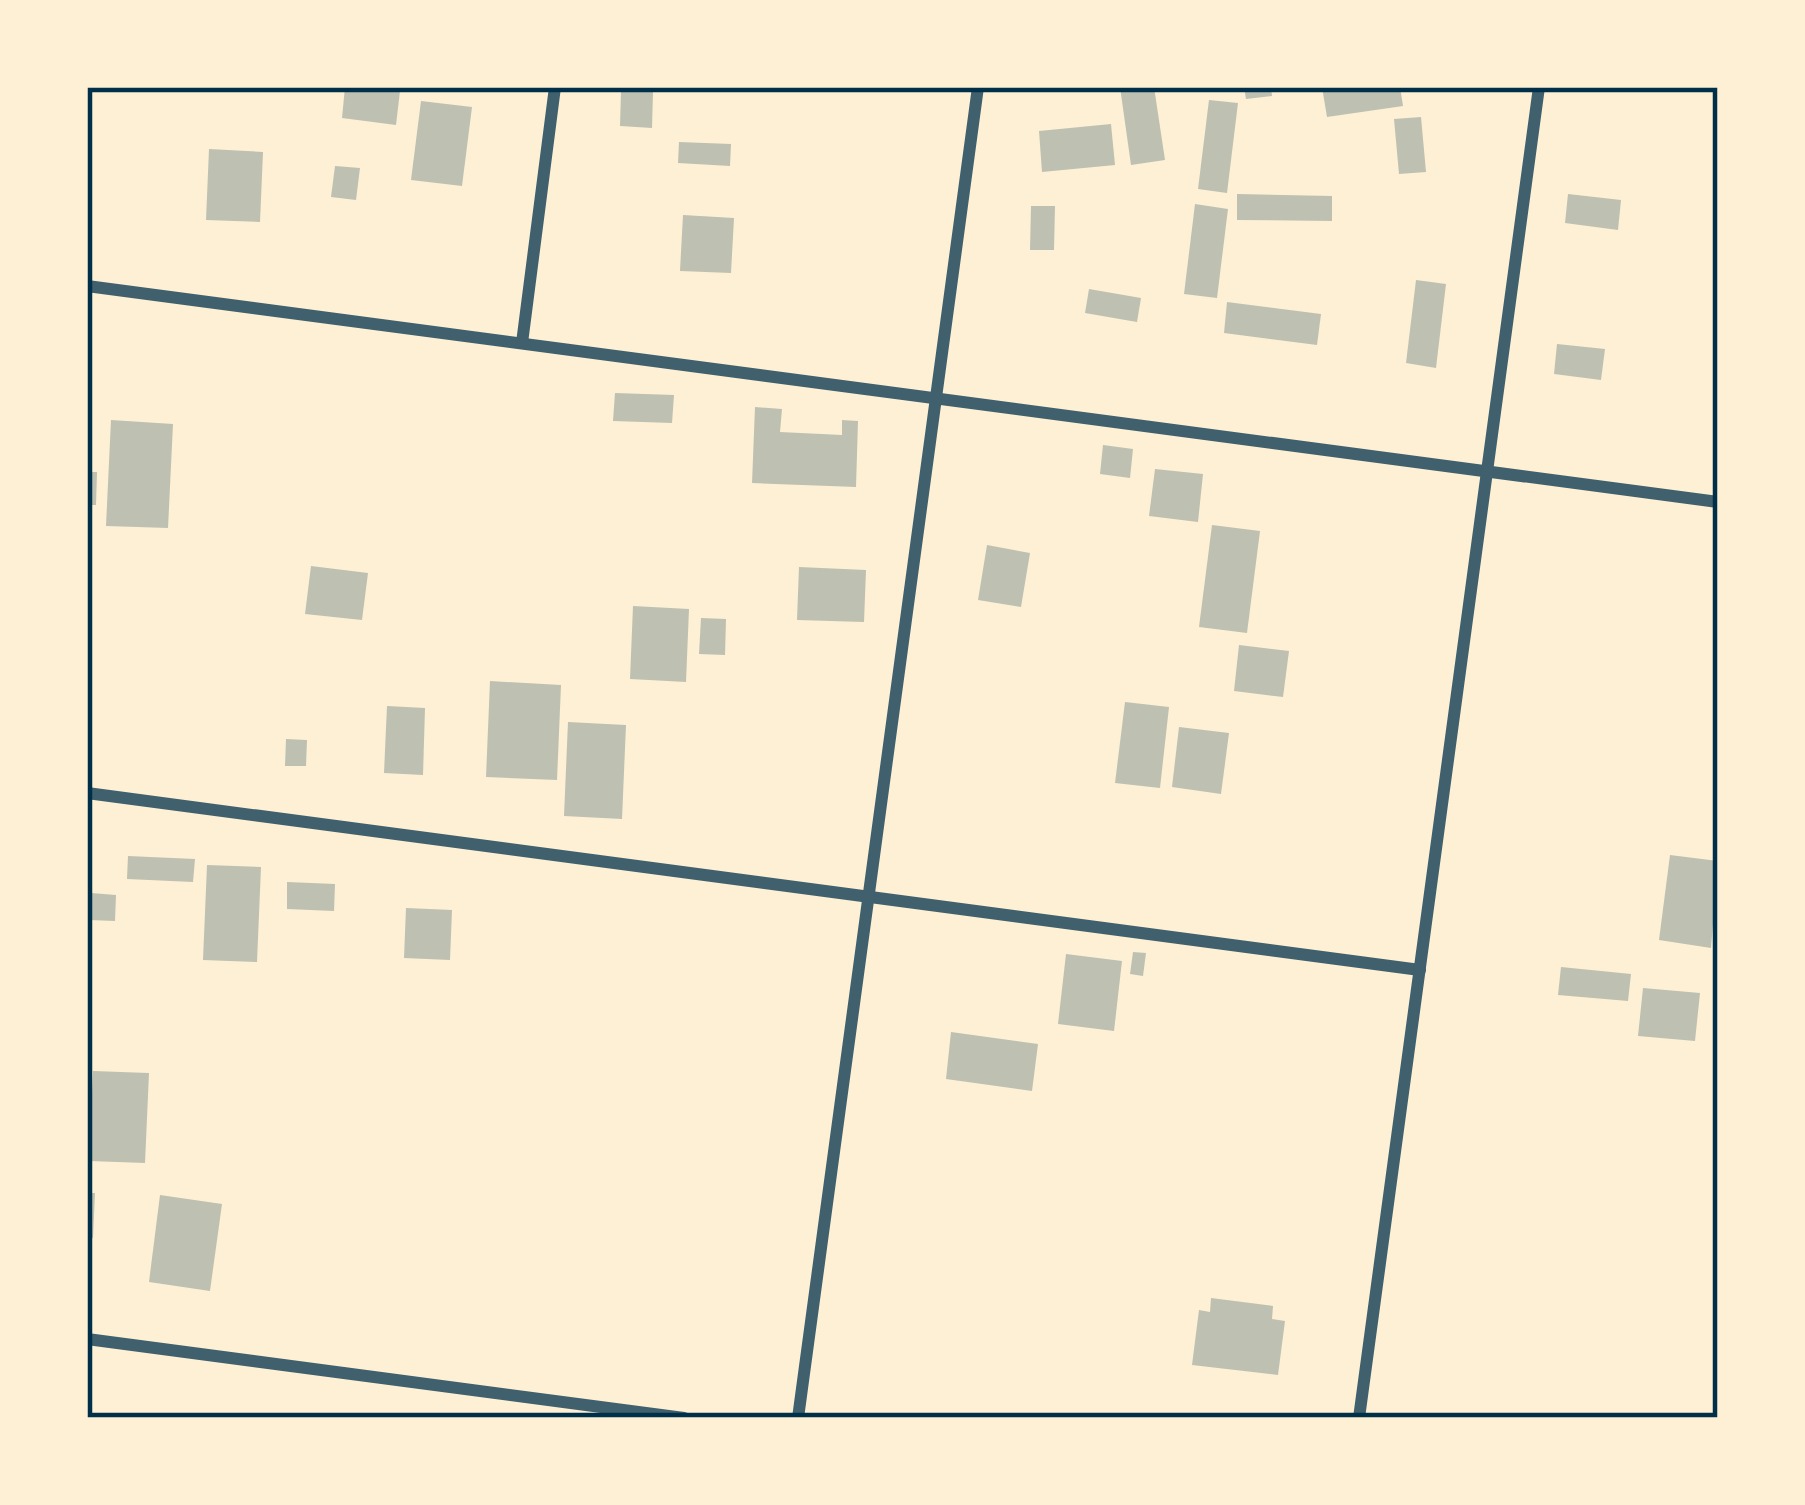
<svg xmlns="http://www.w3.org/2000/svg" width="1805" height="1505" font-family="Lato,sans-serif">
  <style>
    .building { fill: #bec0b2 }
    .lines { fill: none; stroke-linecap: round; stroke-linejoin: round }
    .minor { stroke: #3f606c; stroke-width: 12 }
    .neatline { fill: none; stroke: #003049; stroke-width: 4.5 }
  </style>
  <rect width="100%" height="100%" fill="#fdf0d5"/>
  <!-- building -->
  <g class="building">
    <path d="M345,87l55,4 -4,34 -54,-7z"/>
    <path d="M1120,87h34l11,73 -34,5z"/>
    <path d="M1244,87h27l1,9 -26,3z"/>
    <path d="M1322,87h78l3,19 -76,11z"/>
    <path d="M621,91l32,1 -1,36 -32,-2z"/>
    <path d="M1209,100l29,3 -11,90 -29,-4z"/>
    <path d="M421,101l51,6 -10,79 -51,-6z"/>
    <path d="M1421,117l5,55 -27,2 -5,-55z"/>
    <path d="M1111,124l4,41 -73,7 -3,-41z"/>
    <path d="M679,142l52,2 -1,22 -52,-3z"/>
    <path d="M209,149l54,3 -3,70 -54,-2z"/>
    <path d="M335,166l25,2 -4,32 -25,-3z"/>
    <path d="M1237,194l95,2v25l-95,-1z"/>
    <path d="M1568,194l53,6 -3,30 -53,-7z"/>
    <path d="M1195,204l33,5 -11,89 -33,-4z"/>
    <path d="M1031,206h24l-1,44h-24z"/>
    <path d="M683,215l51,3 -3,55 -51,-2z"/>
    <path d="M1416,280l30,4 -10,84 -30,-5z"/>
    <path d="M1089,289l52,9 -4,24 -52,-9z"/>
    <path d="M1227,302l94,12 -4,31 -93,-12z"/>
    <path d="M1557,344l48,5 -4,31 -47,-6z"/>
    <path d="M615,393l59,2 -2,28 -59,-2z"/>
    <path d="M755,407l27,2 -2,23 62,3v-15l16,1 -2,66 -104,-4z"/>
    <path d="M111,420l62,4 -5,104 -62,-2z"/>
    <path d="M1103,445l30,4 -3,29 -30,-4z"/>
    <path d="M1155,469l48,5 -5,48 -49,-6z"/>
    <path d="M87,472h10l-1,33h-9z"/>
    <path d="M1212,525l48,6 -13,102 -48,-6z"/>
    <path d="M987,545l43,8 -9,54 -43,-7z"/>
    <path d="M311,566l57,7 -6,47 -57,-6z"/>
    <path d="M799,567l67,3 -2,52 -67,-2z"/>
    <path d="M633,606l56,3 -3,73 -56,-3z"/>
    <path d="M701,618l25,1 -1,36 -26,-1z"/>
    <path d="M1239,645l50,6 -6,46 -49,-6z"/>
    <path d="M490,681l71,4 -4,95 -71,-3z"/>
    <path d="M1125,702l44,5 -9,81 -45,-5z"/>
    <path d="M387,706l38,2 -2,67 -39,-2z"/>
    <path d="M568,722l58,3 -4,94 -58,-3z"/>
    <path d="M1179,727l50,6 -8,61 -49,-7z"/>
    <path d="M286,739l21,1 -1,26h-21z"/>
    <path d="M1670,855l48,6 -7,87 -52,-8z"/>
    <path d="M128,856l67,3 -2,23 -66,-3z"/>
    <path d="M207,865l54,2 -4,95 -54,-2z"/>
    <path d="M287,882l48,2 -1,27 -47,-2z"/>
    <path d="M91,893l25,2 -1,26 -26,-1z"/>
    <path d="M406,908l46,2 -2,50 -46,-2z"/>
    <path d="M1133,952l13,1 -3,23 -13,-2z"/>
    <path d="M1066,954l56,7 -8,70 -56,-7z"/>
    <path d="M1561,967l70,7 -3,27 -70,-6z"/>
    <path d="M1643,988l57,5 -5,48 -57,-5z"/>
    <path d="M951,1032l87,12 -6,47 -86,-12z"/>
    <path d="M93,1071l56,2 -4,90 -56,-2z"/>
    <path d="M87,1193h8l-2,45 -6,-1z"/>
    <path d="M160,1195l62,9 -12,87 -61,-9z"/>
    <path d="M1211,1298l62,8 -1,13 13,2 -7,54 -86,-10 7,-55 11,2z"/>
  </g>
  <g class="lines">
    <!-- minor -->
    <g class="minor">
      <path d="M87,286l1631,216"/>
      <path d="M522,343l33,-256"/>
      <path d="M87,793l1333,177"/>
      <path d="M87,1339l597,79"/>
      <path d="M798,1418l180,-1331"/>
      <path d="M1359,1418l180,-1331"/>
    </g>
  </g>
  <!-- border -->
  <rect width="1805" height="1505" fill="none" stroke="#fdf0d5" stroke-width="180"/>
  <rect x="90" y="90" width="1625" height="1325" class="neatline"/>
</svg>
